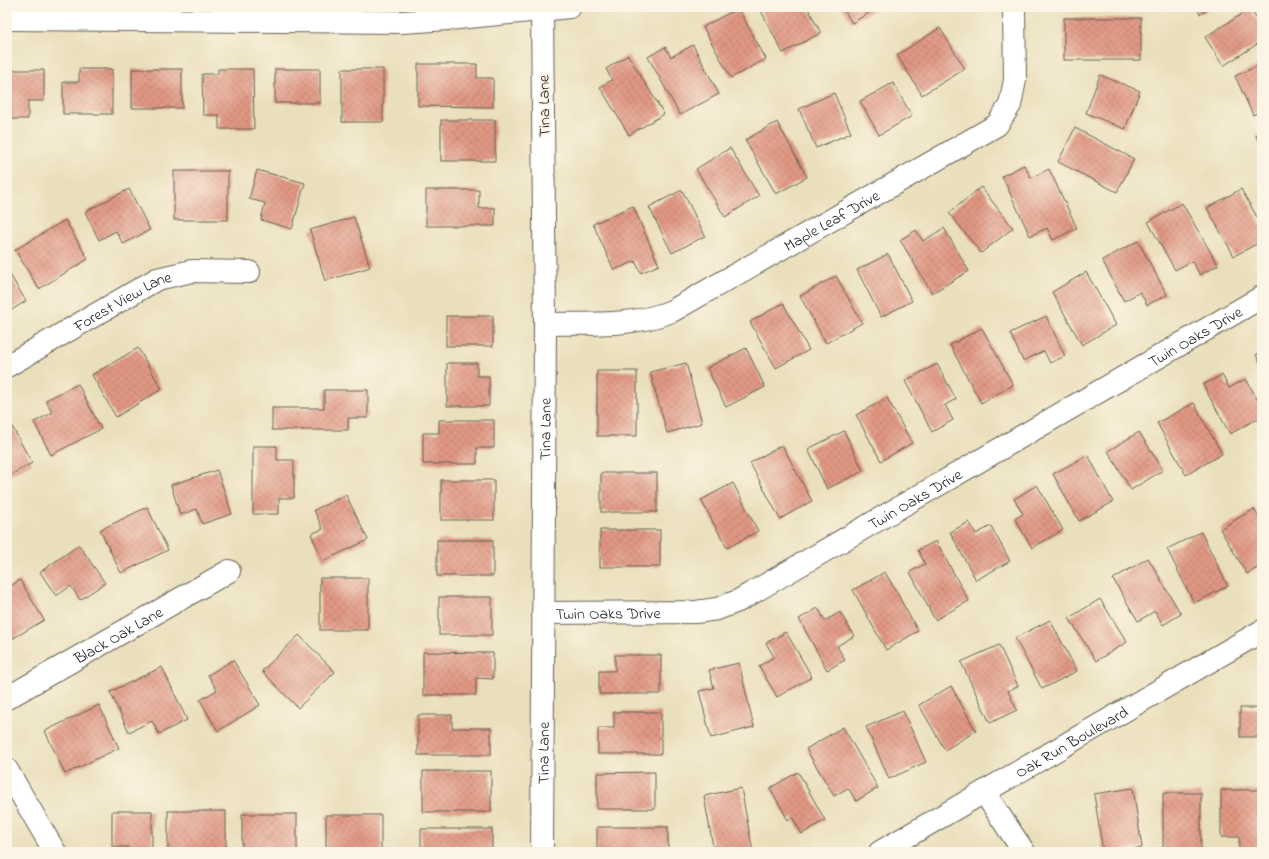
<svg xmlns="http://www.w3.org/2000/svg" width="1269" height="859" font-family="'Indie Flower',sans-serif">
  <style>
    .building { fill: url(#building-cross-hatch) }
    .lines { fill: none; stroke-linecap: round; stroke-linejoin: round }
    .minor-casing { stroke: #646054; stroke-width: 24 }
    .minor { stroke: #fff; stroke-width: 22 }
    .labels { text-anchor: middle; stroke-width: 4; stroke-linejoin: round; paint-order: stroke }
    .street-label { font-size: 16px; fill: #1c1c1c; stroke: #fcf5e5 }
  </style>
  <defs>
    <pattern id="building-cross-hatch" width="8" height="8" patternUnits="userSpaceOnUse"><rect width="8" height="8" fill="#e19883"/><path d="M0 0l8 8M0 8l8-8" fill="none" stroke="#c08271"/></pattern>
  </defs>
  <rect width="100%" height="100%" fill="#fcf5e5"/>
  <filter id="ink" filterUnits="userSpaceOnUse"><feTurbulence type="fractalNoise" baseFrequency=".025" numOctaves="2"/><feDisplacementMap in="SourceGraphic" scale="8" xChannelSelector="R" yChannelSelector="G"/><feConvolveMatrix kernelMatrix="1 2 1 2 8 2 1 2 1" color-interpolation-filters="sRGB"/></filter>
  <filter id="wash" filterUnits="userSpaceOnUse"><feTurbulence type="fractalNoise" baseFrequency=".012" numOctaves="4" result="noise"/><feDisplacementMap in="SourceGraphic" scale="16" xChannelSelector="R" yChannelSelector="G"/><feGaussianBlur stdDeviation="0.9" result="paint"/><feColorMatrix in="noise" values="0 0 0 0 0 0 0 0 0 0 0 0 0 0 0 0 0 1.4 0 .05"/><feComposite in="paint" operator="in"/></filter>
  <g filter="url(#wash)">
    <rect width="100%" height="100%" fill="#eadfbb"/>
    <g id="blocks">
      <!-- building -->
      <g class="building">
        <path d="M759,7h48l14,26 -38,20z"/>
        <path d="M842,7h37l-27,16z"/>
        <path d="M1196,7h17l-13,7z"/>
        <path d="M738,8l28,51 -35,19 -28,-51z"/>
        <path d="M1250,9l12,18v14l-39,25 -18,-29z"/>
        <rect x="1064" y="18" width="77" height="42"/>
        <path d="M940,28l25,41 -43,26 -25,-40z"/>
        <path d="M693,45l26,49 -39,21 -32,-58 17,-10 6,10z"/>
        <path d="M628,55l36,59 -35,21 -29,-48 12,-7 -6,-11z"/>
        <path d="M418,64h59v14h16v29l-75,-1z"/>
        <path d="M1262,64v47l-9,4 -18,-39z"/>
        <path d="M79,69h33v45h-49v-32h16z"/>
        <rect x="132" y="69" width="50" height="39"/>
        <path d="M218,69h35l1,60h-35v-14h-16l-1,-41h16z"/>
        <rect x="275" y="69" width="45" height="34"/>
        <rect x="342" y="69" width="41" height="53"/>
        <path d="M7,70h37v31h-16v18h-17v-14h-4z"/>
        <path d="M1100,75l40,16 -15,38 -39,-16z"/>
        <path d="M893,83l19,33 -33,19 -19,-34z"/>
        <path d="M834,93l17,40 -35,15 -17,-39z"/>
        <rect x="441" y="120" width="54" height="41"/>
        <path d="M777,122l30,55 -31,17 -31,-54z"/>
        <path d="M1075,128l59,31 -17,33 -59,-30z"/>
        <path d="M1262,133v14l-6,-11z"/>
        <path d="M730,148l29,48 -34,21 -29,-48z"/>
        <path d="M1024,165l7,13 18,-9 28,59 -24,12 -6,-12 -17,8 -28,-60z"/>
        <path d="M257,170l48,13 -13,46 -31,-9 4,-17 -16,-4z"/>
        <rect x="174" y="171" width="54" height="49"/>
        <path d="M981,187l32,41 -32,25 -32,-40z"/>
        <path d="M129,189l21,41 -27,14 -7,-13 -17,9 -14,-28z"/>
        <path d="M1241,189l21,37v15l-28,15 -27,-48z"/>
        <path d="M426,190h53v18h16v18h-69z"/>
        <path d="M682,190l23,46 -33,17 -23,-46z"/>
        <path d="M1182,203l36,62 -18,10 -8,-14 -17,9 -27,-48z"/>
        <path d="M633,206l26,59 -18,8 -6,-12 -21,9 -21,-46z"/>
        <path d="M354,217l16,50 -45,14 -15,-51z"/>
        <path d="M65,220l23,39 -49,30 -24,-39z"/>
        <path d="M944,228l25,43 -37,22 -32,-53 16,-10 7,11z"/>
        <path d="M1138,241l29,54 -20,10 -7,-13 -16,9 -22,-41z"/>
        <path d="M888,254l24,47 -31,16 -24,-47z"/>
        <path d="M7,270l19,31 -19,12z"/>
        <path d="M1086,272l30,53 -34,20 -30,-53z"/>
        <path d="M836,276l26,47 -36,20 -26,-47z"/>
        <path d="M783,303l26,47 -33,18 -26,-46z"/>
        <rect x="446" y="316" width="47" height="30"/>
        <path d="M1046,316l19,40 -15,7 -6,-12 -21,10 -13,-28z"/>
        <path d="M982,328l31,57 -32,18 -31,-58z"/>
        <path d="M138,348l24,41 -46,28 -24,-42z"/>
        <path d="M746,348l19,39 -39,20 -19,-39z"/>
        <path d="M1262,352v14l-6,-11z"/>
        <path d="M447,363h30v13h12v30h-42z"/>
        <path d="M686,363l16,60 -35,10 -17,-61z"/>
        <path d="M937,364l19,35 -11,6 8,15 -21,12 -27,-51z"/>
        <rect x="597" y="371" width="40" height="65"/>
        <path d="M1222,375l7,13 17,-9 16,29v8l-32,18 -27,-49z"/>
        <path d="M78,384l23,45 -50,26 -17,-33 18,-9 -6,-13z"/>
        <path d="M324,390h44v28h-20v12h-76v-22h52z"/>
        <path d="M887,398l25,45 -31,18 -25,-46z"/>
        <path d="M1194,403l28,51 -36,21 -29,-52z"/>
        <path d="M439,420h55v28h-17v16h-54v-31h16z"/>
        <path d="M10,423l22,40 -25,14v-52z"/>
        <path d="M844,431l19,40 -36,18 -19,-40z"/>
        <path d="M1139,432l24,38 -32,20 -23,-39z"/>
        <path d="M782,445l30,56 -32,18 -30,-56z"/>
        <path d="M253,446h24v14h17v38h-15v16h-26z"/>
        <path d="M1088,455l25,47 -34,19 -26,-47z"/>
        <path d="M217,470l15,44 -30,10 -5,-15 -17,6 -9,-30z"/>
        <rect x="601" y="473" width="56" height="39"/>
        <rect x="441" y="480" width="53" height="40"/>
        <path d="M733,483l25,48 -31,17 -26,-48z"/>
        <path d="M1037,485l26,45 -31,18 -17,-29 8,-5 -9,-15z"/>
        <path d="M346,495l22,45 -45,21 -12,-27 12,-5 -9,-19z"/>
        <path d="M147,507l21,43 -47,23 -21,-43z"/>
        <path d="M1254,509l8,14v42l-15,9 -27,-45z"/>
        <path d="M969,522l7,12 15,-8 19,35 -34,19 -26,-48z"/>
        <rect x="600" y="530" width="60" height="37"/>
        <path d="M1201,532l27,54 -34,17 -27,-54z"/>
        <rect x="437" y="540" width="56" height="36"/>
        <path d="M936,541l33,60 -34,19 -25,-48 15,-8 -7,-14z"/>
        <path d="M79,545l26,38 -25,17 -9,-14 -15,10 -16,-24z"/>
        <path d="M1148,558l33,56 -18,11 -8,-14 -17,10 -25,-42z"/>
        <path d="M885,572l33,59 -32,19 -33,-60z"/>
        <rect x="320" y="578" width="48" height="52"/>
        <path d="M20,580l24,40 -37,22v-54z"/>
        <rect x="439" y="597" width="53" height="38"/>
        <path d="M1100,599l27,43 -31,19 -27,-43z"/>
        <path d="M818,608l7,13 15,-9 14,24 -17,10 8,14 -18,10 -28,-51z"/>
        <path d="M1050,620l27,51 -35,18 -27,-51z"/>
        <path d="M786,632l26,45 -35,20 -18,-31 15,-9 -8,-14z"/>
        <path d="M299,635l36,37 -37,36 -36,-37z"/>
        <path d="M999,645l19,41 -10,5 9,19 -27,13 -29,-61z"/>
        <path d="M423,652l70,1v26l-17,-1v17h-53z"/>
        <path d="M615,655h46v39h-62v-23h16z"/>
        <path d="M233,660l27,45 -42,26 -18,-31 17,-10 -9,-15z"/>
        <path d="M739,663l15,64 -43,11 -12,-47 15,-3 -5,-18z"/>
        <path d="M162,667l25,53 -28,14 -7,-13 -23,11 -19,-40z"/>
        <path d="M951,686l25,45 -31,19 -26,-45z"/>
        <path d="M99,705l20,43 -54,26 -20,-43z"/>
        <rect x="1240" y="708" width="22" height="29"/>
        <path d="M903,711l23,51 -37,17 -23,-52z"/>
        <path d="M614,712h47v42h-63v-26h16z"/>
        <path d="M418,715h34v13h39v27h-73z"/>
        <path d="M843,727l35,61 -22,13 -8,-13 -14,8 -28,-47z"/>
        <rect x="423" y="771" width="68" height="41"/>
        <path d="M655,772v37h-58v-36z"/>
        <path d="M798,772l27,48 -23,14 -10,-17 -4,3 -18,-32z"/>
        <path d="M741,788l12,64h-39l-10,-56z"/>
        <path d="M1133,788l9,60 -39,4 -9,-58z"/>
        <path d="M1221,790h41v62h-23v-15h-18z"/>
        <rect x="1163" y="793" width="38" height="59"/>
        <path d="M112,811h40v41h-24v-5h-16z"/>
        <rect x="168" y="811" width="58" height="41"/>
        <rect x="242" y="814" width="55" height="38"/>
        <rect x="326" y="815" width="55" height="37"/>
        <rect x="597" y="827" width="71" height="25"/>
        <rect x="421" y="829" width="71" height="23"/>
      </g>
    </g>
  </g>
  <g filter="url(#ink)">
    <use href="#blocks" fill-opacity="0" stroke="#646054" stroke-width="1"/>
    <g class="lines">
      <!-- minor casing -->
      <g class="minor-casing">
        <g id="minor">
          <path d="M7,19l396,3 45,-3 122,-12"/>
          <path id="s1" d="M545,324c42,-1 88,3 127,-13l325,-186 13,-20 5,-25 -1,-73"/>
          <path id="s2" d="M7,366l150,-87 35,-8 57,1"/>
          <path id="s3" d="M543,613l153,-1 21,-3 21,-8 524,-304"/>
          <path id="s4" d="M7,698l222,-127"/>
          <path d="M7,770l48,82"/>
          <path d="M984,792l40,60"/>
          <path id="s5" d="M542,852l3,-528 -3,-317"/>
          <path id="s6" d="M880,852l382,-221"/>
        </g>
      </g>
      <!-- minor -->
      <use href="#minor" class="minor"/>
    </g>
  </g>
  <g class="labels">
    <!-- street labels -->
    <g class="street-label">
      <text transform="translate(543 106) rotate(-91)" y="6">Tina Lane</text>
      <text dy="6" stroke="none"><textPath href="#s1" startOffset="312">Maple Leaf Drive</textPath></text>
      <text dy="6" stroke="none"><textPath href="#s2" startOffset="133">Forest View Lane</textPath></text>
      <text dy="6" stroke="none"><textPath href="#s3" startOffset="725">Twin Oaks Drive</textPath></text>
      <text dy="6" stroke="none"><textPath href="#s5" startOffset="423">Tina Lane</textPath></text>
      <text dy="6" stroke="none"><textPath href="#s3" startOffset="401">Twin Oaks Drive</textPath></text>
      <text dy="6" stroke="none"><textPath href="#s3" startOffset="65">Twin Oaks Drive</textPath></text>
      <text dy="6" stroke="none"><textPath href="#s4" startOffset="128">Black Oak Lane</textPath></text>
      <text dy="6" stroke="none"><textPath href="#s6" startOffset="221">Oak Run Boulevard</textPath></text>
      <text dy="6" stroke="none"><textPath href="#s5" startOffset="99">Tina Lane</textPath></text>
    </g>
  </g>
  <!-- margin -->
  <rect width="1269" height="859" fill="none" stroke="#fcf5e5" stroke-width="24"/>
</svg>
